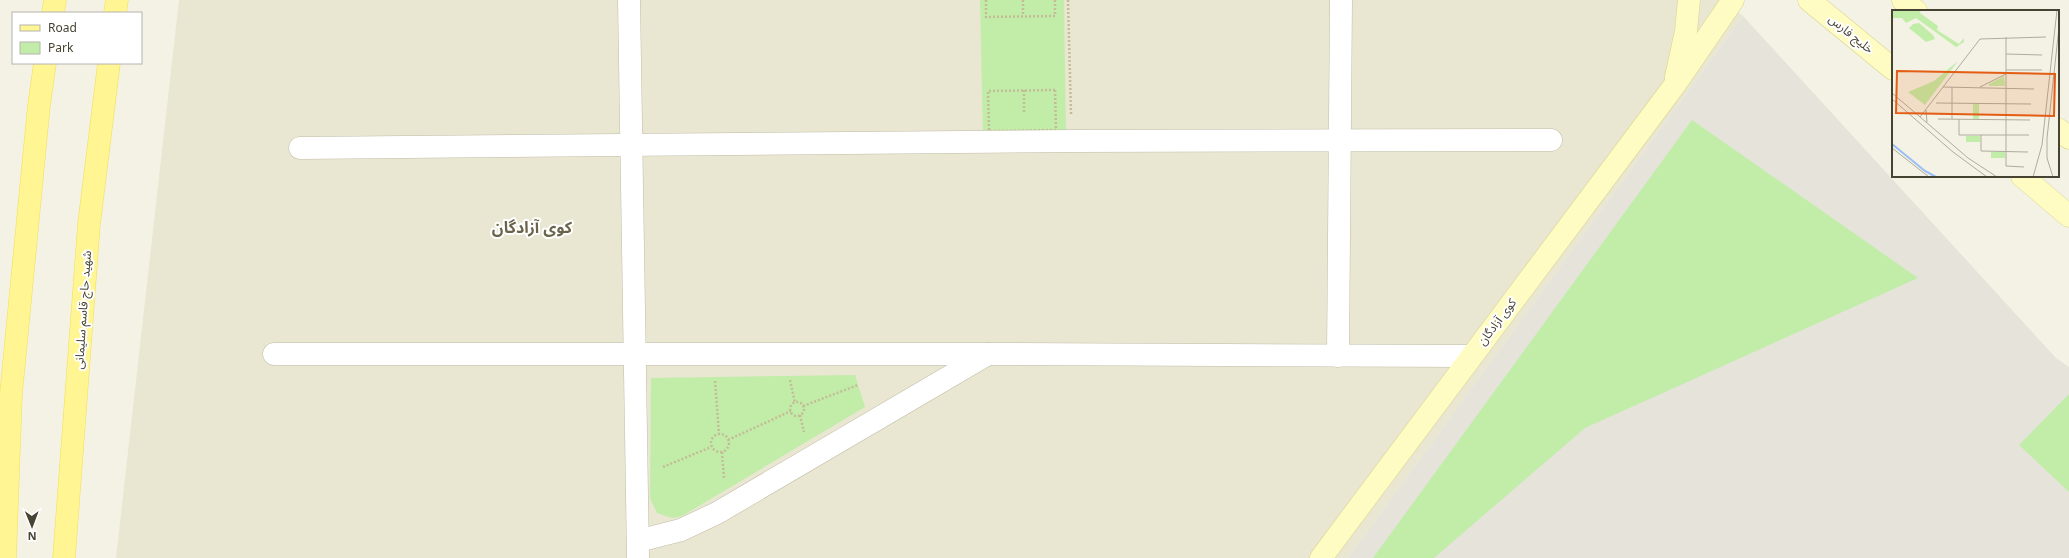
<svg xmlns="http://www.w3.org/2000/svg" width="2069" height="558" font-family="'Noto Sans','Noto Sans Arabic',sans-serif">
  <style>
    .residential { fill: #e9e6d2 }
    .industrial { fill: #e6e3da }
    .green { fill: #c1eda9 }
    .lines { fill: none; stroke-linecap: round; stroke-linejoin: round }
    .street-casing { stroke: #c0bda6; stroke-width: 23 }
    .secondary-casing { stroke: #d8d38f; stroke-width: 23 }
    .primary-casing { stroke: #f0df57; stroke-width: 23 }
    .path { stroke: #c4bc96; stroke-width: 2.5; stroke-dasharray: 2 2; stroke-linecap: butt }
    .street { stroke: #fff; stroke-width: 22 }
    .secondary { stroke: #fffcc3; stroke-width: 22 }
    .primary { stroke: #fff592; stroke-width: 22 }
    .labels { text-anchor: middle; stroke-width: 4; stroke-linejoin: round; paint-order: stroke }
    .street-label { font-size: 12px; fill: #474333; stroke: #fff }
    .district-label { font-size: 16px; font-weight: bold; fill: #6b644a; stroke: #fff }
    .inset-river { fill: none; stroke: #9abff8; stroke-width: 2 }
    .inset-road { fill: none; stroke: #afac9d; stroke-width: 1 }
    .view { fill: #e35d15; fill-opacity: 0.15; stroke: #e35d15; stroke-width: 2 }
    .inset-edge { fill: none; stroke: #474333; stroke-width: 2 }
  </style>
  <rect width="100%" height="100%" fill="#f4f2e4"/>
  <!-- residential -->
  <path class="residential" d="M179,0h1545l19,16 -395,542h-1232z"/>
  <!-- industrial -->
  <path class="industrial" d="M1743,16l313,342 13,9v191h-721z"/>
  <!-- green -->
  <g class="green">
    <path d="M980,0h84l2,136 -83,2z"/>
    <path d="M1692,120l226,158 -333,150 -151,130h-61z"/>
    <path d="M855,375l10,32 -183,109 -10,2 -15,-5 -7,-15 1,-120z"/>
    <path d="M2069,394v98l-50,-47z"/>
  </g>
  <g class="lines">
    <!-- street casing -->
    <g class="street-casing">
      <g id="street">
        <path d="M629,0l9,558"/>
        <path d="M300,148l771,-7 480,-1"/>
        <path d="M274,354h715l483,2"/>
        <path d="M1338,356l3,-356"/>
        <path d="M638,541l43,-11 36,-17 271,-159"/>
      </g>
    </g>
    <!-- secondary casing -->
    <g class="secondary-casing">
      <g id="secondary">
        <path d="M1809,0l84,69"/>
        <path d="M1903,0l13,11"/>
        <path d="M1676,77l10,-46 3,-31"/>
        <path d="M2058,129l11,9"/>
        <path d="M2022,176l47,40"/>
        <path d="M1321,558l353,-472 59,-86"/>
      </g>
    </g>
    <!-- primary casing -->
    <g class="primary-casing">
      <g id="primary">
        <path d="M53,13l2,-13"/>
        <path d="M115,13l2,-13"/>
        <path d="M5,558l6,-164 28,-289 6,-42"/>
        <path d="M64,558l25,-334 20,-161"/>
      </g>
    </g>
    <!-- path -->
    <g class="path">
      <path d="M986,0v17l69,-1v-16"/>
      <path d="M1023,0v16"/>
      <path d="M1068,0l3,114"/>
      <path d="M1024,90v24"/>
      <path d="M1055,90l1,40 -67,1 -1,-40z"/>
      <path d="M790,380l5,23"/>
      <path d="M715,381l4,53"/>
      <circle cx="797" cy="409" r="7"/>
      <path d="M803,406l55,-21"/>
      <path d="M800,415l4,17"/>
      <circle cx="720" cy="443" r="9"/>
      <path d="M728,440l63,-29"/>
      <path d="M722,452l2,26"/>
      <path d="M663,467l48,-20"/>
    </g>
    <!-- street -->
    <use href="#street" class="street"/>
    <!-- secondary -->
    <use href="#secondary" class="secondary"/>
    <!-- primary -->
    <use href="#primary" class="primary"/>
  </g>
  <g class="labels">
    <!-- street labels -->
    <g class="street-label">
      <text transform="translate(1851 34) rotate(39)" y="4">خلیج فارس</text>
      <text transform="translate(83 310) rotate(-86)" y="4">شهید حاج قاسم سلیمانی</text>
      <text transform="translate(1497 322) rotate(-53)" y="4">کوی آزادگان</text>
    </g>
    <!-- district labels -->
    <g class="district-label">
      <text x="532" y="233">کوی آزادگان</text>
    </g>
  </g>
  <!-- overview -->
  <g transform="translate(1892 10)">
    <rect width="167" height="167" fill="#f4f2e4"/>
    <path d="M0,0h29l-1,3 18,13 -1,4 22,14 5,-6v4l-8,5 -40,-29 -10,5 -4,-5h-10zM27,13l14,12 2,4 -9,3 -17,-14 4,-4zM66,51l-33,44 -17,-13 26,-11zM112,66l1,10h-16v-2zM81,94h6v15h-6zM74,126h14v6h-14zM99,142h14v6h-14z" fill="#c1eda9"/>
    <path class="inset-river" d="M0,134l33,27 11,6"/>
    <path class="inset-road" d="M114,27v129l18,1M114,44l36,1M114,60h36M51,77l91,2M88,77l26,-13M0,83l76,65 29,19M0,89l61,53 34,25M44,93l95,1M34,100l1,12M28,107l60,-78 66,-2M46,109l92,1M60,109v-32M67,109v16h70M89,125v16l47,1M0,138l37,29M141,167l9,-32 15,-135M161,167l-6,-19v-20l12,-111"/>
    <path class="view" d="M5,61l158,3 -1,42 -158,-3z"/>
    <rect width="167" height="167" class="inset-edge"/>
  </g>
  <!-- legend -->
  <rect x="12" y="12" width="130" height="52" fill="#ffffff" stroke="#b5b4ad"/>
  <rect x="20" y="25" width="20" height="6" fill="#fff592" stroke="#b5b4ad"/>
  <text x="48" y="32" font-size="12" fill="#474333">Road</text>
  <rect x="20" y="42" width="20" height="12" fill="#c1eda9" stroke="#b5b4ad"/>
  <text x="48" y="52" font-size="12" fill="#474333">Park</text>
  <!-- north arrow -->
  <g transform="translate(32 526) rotate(179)" stroke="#ffffff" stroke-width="3" paint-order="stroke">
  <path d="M0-3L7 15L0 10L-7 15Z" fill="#474333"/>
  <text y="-6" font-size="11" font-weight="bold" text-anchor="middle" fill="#474333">N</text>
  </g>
</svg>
